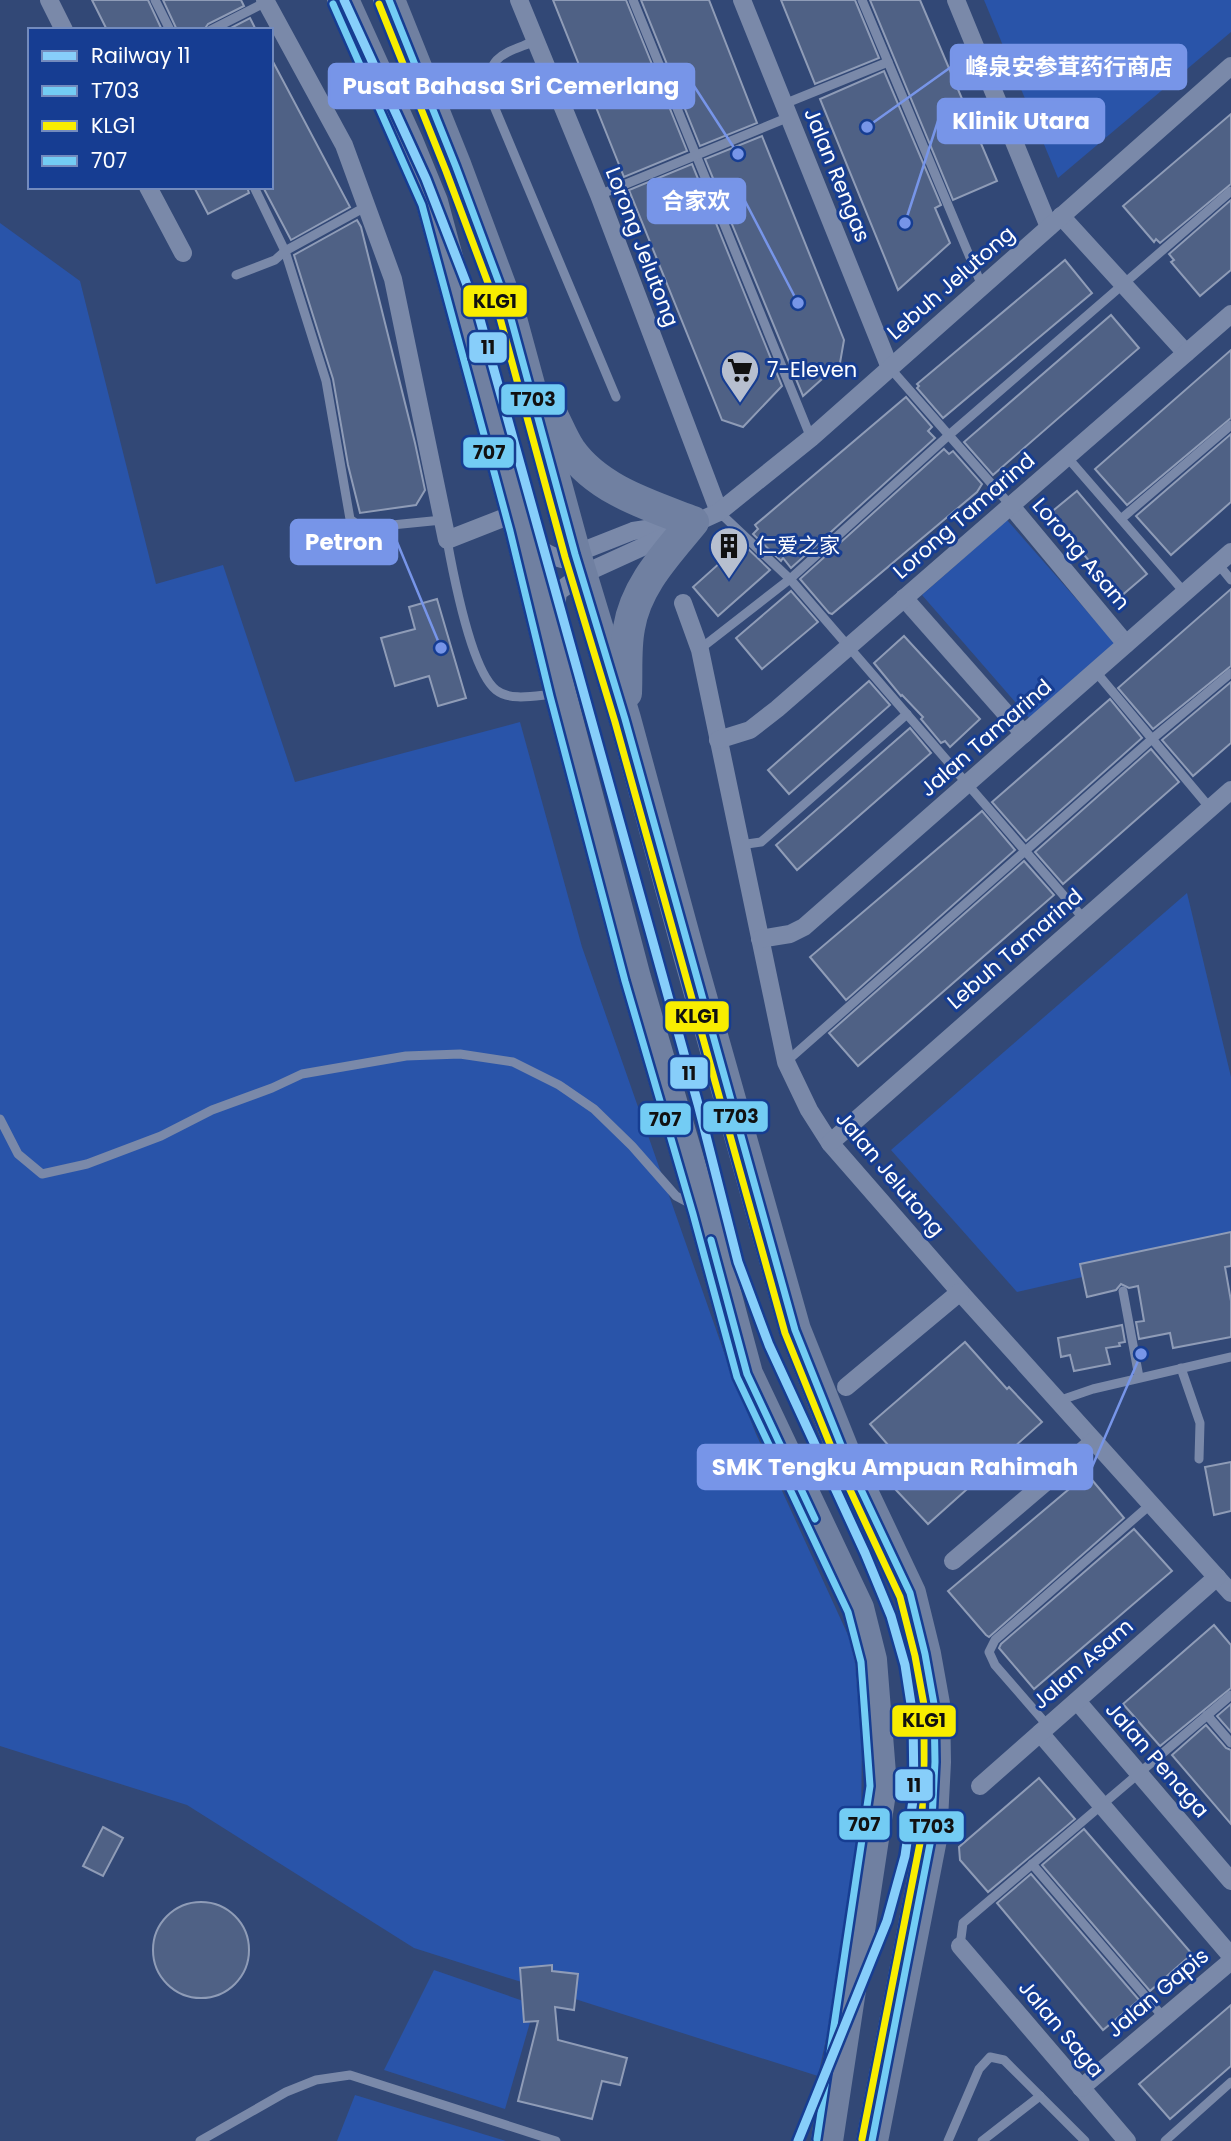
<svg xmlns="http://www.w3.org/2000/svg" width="1231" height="2141" font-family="Poppins,'Noto Sans SC',sans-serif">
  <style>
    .green { fill: #2954a9 }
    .building { fill: #4f6185; stroke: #8f9cb7; stroke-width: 2 }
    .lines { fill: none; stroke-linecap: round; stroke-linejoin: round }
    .lane { stroke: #7a89a9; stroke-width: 9 }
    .street { stroke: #7a89a9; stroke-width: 18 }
    .highway { stroke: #7080a1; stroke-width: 32 }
    .bus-1-casing { stroke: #163d92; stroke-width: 12 }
    .bus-2-casing { stroke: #163d92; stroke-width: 12 }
    .bus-3-casing { stroke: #163d92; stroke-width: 12 }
    .bus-1 { stroke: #73ccf4; stroke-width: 7 }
    .bus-2 { stroke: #f8ed00; stroke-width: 7 }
    .bus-3 { stroke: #73ccf4; stroke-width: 7 }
    .rail-1-casing { stroke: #163d92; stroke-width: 14 }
    .rail-1 { stroke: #87cefa; stroke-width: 9 }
    .labels { text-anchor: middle; stroke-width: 6; stroke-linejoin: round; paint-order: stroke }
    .street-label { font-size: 21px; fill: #fff; stroke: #163d92 }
    .poi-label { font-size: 21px; fill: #fff; stroke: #163d92; text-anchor: start }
    .leader { fill: none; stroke: #7795e8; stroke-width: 2.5 }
    .callout-dot { fill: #7795e8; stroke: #163d92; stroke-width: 2.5 }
    .callout { fill: #7795e8; stroke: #7795e8; stroke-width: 2.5 }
    .callout-label { font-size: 23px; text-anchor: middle; font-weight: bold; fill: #fff }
    .line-badge { stroke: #163d92; stroke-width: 2.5 }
    .pale-badge-label { font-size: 19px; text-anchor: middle; font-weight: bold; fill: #111 }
  </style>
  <rect width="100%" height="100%" fill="#324876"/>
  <!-- green -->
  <g class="green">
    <path d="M984,0h247v32l-173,146z"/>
    <path d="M0,223l80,58 76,303 67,-19 72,217 225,-60 62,225 144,411 30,76 97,212 9,77 -1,120 -31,178 -12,55 -404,-128 -227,-143 -187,-59z"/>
    <path d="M1007,520l108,123 -86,75 -107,-123z"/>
    <path d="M1187,893l44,184v166l-214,49 -126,-142z"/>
    <path d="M434,1970l101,35 -30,104 -121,-39z"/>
    <path d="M355,2095l151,46h-169z"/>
  </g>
  <!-- building -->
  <g class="building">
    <path d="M92,0h56l14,30h-55z"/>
    <path d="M163,0h78l3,6 -36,18 -4,6h-27z"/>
    <path d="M553,0h73l61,151 -63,26z"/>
    <path d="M641,0h68l48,123 -57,23z"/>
    <path d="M781,0h74l24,58 -64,26z"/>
    <path d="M870,0h50l77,181 -44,19z"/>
    <path d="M250,18l6,12h-29z"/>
    <path d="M271,58l79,149 -59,33 -28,-53h8z"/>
    <path d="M884,71l57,134 -6,3 15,35 -52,47 -78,-191z"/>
    <path d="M1231,114v70l-71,59 -4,-4 -2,3 -31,-36z"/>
    <path d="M762,136l82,204 -4,23 -37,33 -98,-237z"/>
    <path d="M692,164l90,222 -39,41 -21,-7 -93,-230z"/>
    <path d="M194,187h53l2,6 -41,21z"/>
    <path d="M1231,200v70l-31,26 -29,-34 3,-2 -5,-6z"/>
    <path d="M357,220l4,7 54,216 10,47 -9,15 -56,8 -12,-48 -15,-86 -39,-124z"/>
    <path d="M1065,260l27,33 -149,125 -26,-30 2,-2 -2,-2z"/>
    <path d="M1111,315l28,33 -146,127 -29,-33z"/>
    <path d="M1231,350v68l-104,87 -32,-36z"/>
    <path d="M906,397l26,30 -4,4 7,7 -144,130 -8,-10 -2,3 -28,-27 5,-5 -3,-4z"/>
    <path d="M1231,434v68l-60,53 -35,-39z"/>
    <path d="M944,449l5,5 4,-3 29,33 -5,8 -145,122 -3,-1 -29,-34z"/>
    <path d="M1077,491l70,83 -27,23 -71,-83z"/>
    <path d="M742,543l28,27 -52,46 -25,-29z"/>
    <path d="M1231,589v77l-78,63 -35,-41z"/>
    <path d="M791,591l27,31 -56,47 -26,-31z"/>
    <path d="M437,599l29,99 -28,8 -9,-30 -34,10 -14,-48 34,-9 -6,-22z"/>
    <path d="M904,636l76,83 -30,28 -5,-6 -4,2 -20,-24 2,-2 -21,-22 -1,1 -27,-33z"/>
    <path d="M869,681l21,24 -101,89 -21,-24z"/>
    <path d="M1231,682v61l-38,33 -31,-36z"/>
    <path d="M1110,699l32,39 -116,103 -34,-39z"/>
    <path d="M910,728l21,25 -134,117 -21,-25z"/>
    <path d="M1151,749l28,33 -116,102 -28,-32z"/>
    <path d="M982,811l33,39 -169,150 -36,-43z"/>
    <path d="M1024,861l30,34 -196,171 -29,-33z"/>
    <path d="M1231,1232v34l-6,1 6,34v36l-58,11 -3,-15 -31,6 -3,-17 8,-1 -6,-35 -9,2 -8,-4 -5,6 -29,7 -7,-33z"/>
    <path d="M1122,1325l3,17 -6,1 1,3 -14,2 4,16 -36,7 -4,-16 -9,2 -3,-19z"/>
    <path d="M965,1342l42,47 2,-2 33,35 -114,102 -32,-34 17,-16 -43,-50z"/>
    <path d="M1231,1462v49l-17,4 -9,-48z"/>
    <path d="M1087,1474l37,44 -135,119 -3,-2 -38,-44z"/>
    <path d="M1134,1529l38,42 -138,118 -35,-41 2,-4z"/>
    <path d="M1214,1625l17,20v43l-71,58 -37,-42z"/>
    <path d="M1231,1704v28l-14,-16z"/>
    <path d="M1206,1725l20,23 5,2v74l-59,-69z"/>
    <path d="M1039,1778l36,41 -87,73 -28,-32 -1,-13z"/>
    <path d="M103,1827l20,11 -20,38 -20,-10z"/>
    <path d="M1084,1829l108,125 -42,37 -108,-126z"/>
    <path d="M1031,1874l108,126 -36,30 -106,-127z"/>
    <circle cx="201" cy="1950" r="48"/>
    <path d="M552,1965v6l26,3 -4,36 -19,-3 3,33 69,18 -7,27 -18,-4 -10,38 -74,-18 20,-80 -14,1 -4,-54z"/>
    <path d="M1231,2005v61l-61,53 -31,-35z"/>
  </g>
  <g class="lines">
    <!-- lane -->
    <g class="lane">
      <path d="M155,0l15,30"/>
      <path d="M633,0l178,438"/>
      <path d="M862,0l120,286"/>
      <path d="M211,30l55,-28"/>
      <path d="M535,41c-31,13 -47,13 -47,51l128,305"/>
      <path d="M784,104l104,-42"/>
      <path d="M254,187l31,64 41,130 24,138 12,9 80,-8"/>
      <path d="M599,195l190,-78"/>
      <path d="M236,275l39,-15 10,-9 82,-45"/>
      <path d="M890,368l121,138"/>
      <path d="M1067,457l118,136"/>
      <path d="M719,512l71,67 294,340"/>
      <path d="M1121,519l110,-94"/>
      <path d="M447,540c6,33 24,130 49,150 15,12 42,5 59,4"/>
      <path d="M1218,564l13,16"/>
      <path d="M700,649l90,-70 159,-144 282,-244"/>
      <path d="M1096,672l114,136"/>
      <path d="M740,845l21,-3 146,-128"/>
      <path d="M786,1062l366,-323 79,-66"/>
      <path d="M0,1119l18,35 24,20 45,-10 74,-28 51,-26 60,-22 30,-14 104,-18 54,-2 53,8 46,23 35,24 38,37 44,50 17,9"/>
      <path d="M1123,1291l16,86"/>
      <path d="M1181,1368l19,55 -1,36"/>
      <path d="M1058,1401l35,-12 138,-32"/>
      <path d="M1207,1715l24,28"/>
      <path d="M1048,1726l-53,-61 -6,-13 6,-12 156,-136"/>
      <path d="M1032,1864l132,154"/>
      <path d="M960,1946l3,-23 268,-228"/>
      <path d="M200,2141l86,-49 30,-12 34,-5 206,66"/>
      <path d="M948,2141l31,-72 11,-12 14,3 81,81"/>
      <path d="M982,2141l58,-45"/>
      <path d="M1165,2141l66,-59"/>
    </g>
    <!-- street -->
    <g class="street">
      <path d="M49,0l15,30"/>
      <path d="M265,0l79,145 49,134 54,261 69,-27"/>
      <path d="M519,0l80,195 120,317"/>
      <path d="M742,0l148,368"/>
      <path d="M956,0l93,227"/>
      <path d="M148,187l35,66"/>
      <path d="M1061,216l125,137"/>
      <path d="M1011,506l115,138"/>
      <path d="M526,534c10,13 20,21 36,25l71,-28 39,-6"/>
      <path d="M904,598l120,136"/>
      <path d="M683,603l17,47 86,412 23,48 21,33 130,149 271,301"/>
      <path d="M553,632l5,-40 23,-17 138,-63 92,-74 420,-372"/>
      <path d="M718,740l32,-10 27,-21 454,-395"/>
      <path d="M760,939l30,-5 14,-7 427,-375"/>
      <path d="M830,1143l401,-353"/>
      <path d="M846,1387l114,-95"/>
      <path d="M953,1561l141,-120"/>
      <path d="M1077,1701l154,180"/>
      <path d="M1040,1733l191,223"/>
      <path d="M980,1786l237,-209"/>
      <path d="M960,1946l167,195"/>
      <path d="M1081,2088l150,-127"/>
    </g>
    <!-- highway -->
    <g class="highway">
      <path d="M343,0l64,141 25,61 88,326 40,165 75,285 68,233 44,163 111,234 13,52 10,126 -54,355"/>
      <path d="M389,0l67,167 51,137 68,250 50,165 65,239 105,372 52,130 63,133 15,61 9,50 1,58 -4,77 -59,302"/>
      <path d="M550,411c7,13 12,27 20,39 28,40 79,55 123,72 -26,32 -57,63 -64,106 -4,20 -2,44 -3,65"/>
    </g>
    <!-- bus-1 casing -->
    <g class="bus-1-casing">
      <g id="bus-1">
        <path d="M389,0l67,167 51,137 68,250 50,165 170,611 52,130 63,133 15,61 9,50 1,58 -4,77 -59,302"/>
        <path d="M711,1240l36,134 68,145"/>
      </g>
    </g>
    <!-- bus-2 casing -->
    <g class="bus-2-casing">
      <path id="bus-2" d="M379,4l67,167 51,136 68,250 50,165 170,611 53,131 62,133 15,59 9,49v57l-3,76 -59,301"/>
    </g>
    <!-- bus-3 casing -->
    <g class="bus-3-casing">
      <path id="bus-3" d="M333,4l89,201 88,326 40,165 75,285 68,233 44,163 111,235 13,50 9,124 -53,353"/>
    </g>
    <!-- bus-1 -->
    <use href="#bus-1" class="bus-1"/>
    <!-- bus-2 -->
    <use href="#bus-2" class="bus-2"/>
    <!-- bus-3 -->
    <use href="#bus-3" class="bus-3"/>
    <!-- rail-1 casing -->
    <g class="rail-1-casing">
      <path id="rail-1" d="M344,0l82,179 53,137 219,788 40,158 31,83 96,208 26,63 14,49 8,52 1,76 -9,63 -18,65 -89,220"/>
    </g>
    <!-- rail-1 -->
    <use href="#rail-1" class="rail-1"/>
  </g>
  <!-- icons -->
  <defs>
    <g id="supermarket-pin" transform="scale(2.0125)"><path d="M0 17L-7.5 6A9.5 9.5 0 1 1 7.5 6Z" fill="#b7bfcf" stroke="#163d92"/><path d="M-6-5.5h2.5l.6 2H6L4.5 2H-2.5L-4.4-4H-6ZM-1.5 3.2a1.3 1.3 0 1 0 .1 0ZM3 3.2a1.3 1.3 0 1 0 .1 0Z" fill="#111"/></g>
    <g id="building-pin" transform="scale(2.0125)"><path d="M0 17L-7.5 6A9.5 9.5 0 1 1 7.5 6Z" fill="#b7bfcf" stroke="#163d92"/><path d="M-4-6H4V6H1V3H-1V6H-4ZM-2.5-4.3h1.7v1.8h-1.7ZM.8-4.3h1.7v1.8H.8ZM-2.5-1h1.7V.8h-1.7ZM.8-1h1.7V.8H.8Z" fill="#111"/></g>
  </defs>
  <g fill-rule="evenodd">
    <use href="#supermarket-pin" x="740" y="370"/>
    <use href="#building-pin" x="729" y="546"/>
  </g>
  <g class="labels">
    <!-- street labels -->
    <g class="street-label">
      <text transform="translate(837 175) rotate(68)" y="7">Jalan Rengas</text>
      <text transform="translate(642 247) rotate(69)" y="7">Lorong Jelutong</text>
      <text transform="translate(951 283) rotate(-41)" y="7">Lebuh Jelutong</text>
      <text transform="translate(964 516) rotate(-41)" y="7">Lorong Tamarind</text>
      <text transform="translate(1081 554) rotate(50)" y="7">Lorong Asam</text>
      <text transform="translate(986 738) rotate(-41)" y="7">Jalan Tamarind</text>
      <text transform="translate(1015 949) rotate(-41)" y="7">Lebuh Tamarind</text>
      <text transform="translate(890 1174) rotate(50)" y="7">Jalan Jelutong</text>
      <text transform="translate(1083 1664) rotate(-41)" y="7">Jalan Asam</text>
      <text transform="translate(1157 1760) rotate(49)" y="7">Jalan Penaga</text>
      <text transform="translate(1158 1993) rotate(-40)" y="7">Jalan Gapis</text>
      <text transform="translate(1061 2029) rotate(50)" y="7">Jalan Saga</text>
    </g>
    <!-- poi labels -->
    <g class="poi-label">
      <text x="767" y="377">7-Eleven</text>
      <text x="756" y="553">仁爱之家</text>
    </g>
  </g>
  <!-- callouts -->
  <path class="leader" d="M867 127L951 67M738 154L694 86M905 223L938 121M798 303L745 201M441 648L397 542M1141 1354L1092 1467"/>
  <g class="callout-dot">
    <circle cx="867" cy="127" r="7"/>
    <circle cx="738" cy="154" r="7"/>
    <circle cx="905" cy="223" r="7"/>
    <circle cx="798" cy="303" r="7"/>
    <circle cx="441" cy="648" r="7"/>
    <circle cx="1141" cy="1354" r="7"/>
  </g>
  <g class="callout">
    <rect x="951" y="45" width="235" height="44" rx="7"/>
    <rect x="329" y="64" width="365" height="44" rx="7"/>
    <rect x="938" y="99" width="166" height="44" rx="7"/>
    <rect x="648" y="179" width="97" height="44" rx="7"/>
    <rect x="291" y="520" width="106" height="44" rx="7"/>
    <rect x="698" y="1445" width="394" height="44" rx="7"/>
  </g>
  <g class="callout-label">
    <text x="1069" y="75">峰泉安参茸药行商店</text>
    <text x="511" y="94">Pusat Bahasa Sri Cemerlang</text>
    <text x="1021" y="129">Klinik Utara</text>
    <text x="696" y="209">合家欢</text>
    <text x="344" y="550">Petron</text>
    <text x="895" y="1475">SMK Tengku Ampuan Rahimah</text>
  </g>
  <g class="line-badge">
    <rect x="462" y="284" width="66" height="34" rx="7" fill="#f8ed00"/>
    <rect x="468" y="331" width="40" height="33" rx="7" fill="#87cefa"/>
    <rect x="500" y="383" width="66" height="33" rx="7" fill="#73ccf4"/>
    <rect x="462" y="436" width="53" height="33" rx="7" fill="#73ccf4"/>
    <rect x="664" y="1000" width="66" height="33" rx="7" fill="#f8ed00"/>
    <rect x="669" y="1056" width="40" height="34" rx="7" fill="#87cefa"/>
    <rect x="702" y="1100" width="67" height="33" rx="7" fill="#73ccf4"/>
    <rect x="639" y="1102" width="53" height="34" rx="7" fill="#73ccf4"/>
    <rect x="891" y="1704" width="66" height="34" rx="7" fill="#f8ed00"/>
    <rect x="894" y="1768" width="40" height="34" rx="7" fill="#87cefa"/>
    <rect x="838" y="1807" width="53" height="34" rx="7" fill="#73ccf4"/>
    <rect x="898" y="1810" width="67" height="33" rx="7" fill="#73ccf4"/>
  </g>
  <g class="pale-badge-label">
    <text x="495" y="308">KLG1</text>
    <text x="488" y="354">11</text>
    <text x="533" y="406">T703</text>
    <text x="489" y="459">707</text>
    <text x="697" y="1023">KLG1</text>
    <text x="689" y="1080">11</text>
    <text x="736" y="1123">T703</text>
    <text x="665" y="1126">707</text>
    <text x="924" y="1727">KLG1</text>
    <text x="914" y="1792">11</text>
    <text x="864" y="1831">707</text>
    <text x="932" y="1833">T703</text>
  </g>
  <!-- legend -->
  <rect x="28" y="28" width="245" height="161" fill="#163d92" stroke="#738bbe" stroke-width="2"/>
  <rect x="42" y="51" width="35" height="10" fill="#87cefa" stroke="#738bbe" stroke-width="2"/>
  <text x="91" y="63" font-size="21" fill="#ffffff">Railway 11</text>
  <rect x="42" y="86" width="35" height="10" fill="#73ccf4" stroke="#738bbe" stroke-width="2"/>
  <text x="91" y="98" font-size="21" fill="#ffffff">T703</text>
  <rect x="42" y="121" width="35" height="10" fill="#f8ed00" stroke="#738bbe" stroke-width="2"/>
  <text x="91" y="133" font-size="21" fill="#ffffff">KLG1</text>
  <rect x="42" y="156" width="35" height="10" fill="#73ccf4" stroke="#738bbe" stroke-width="2"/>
  <text x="91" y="168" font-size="21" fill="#ffffff">707</text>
</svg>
